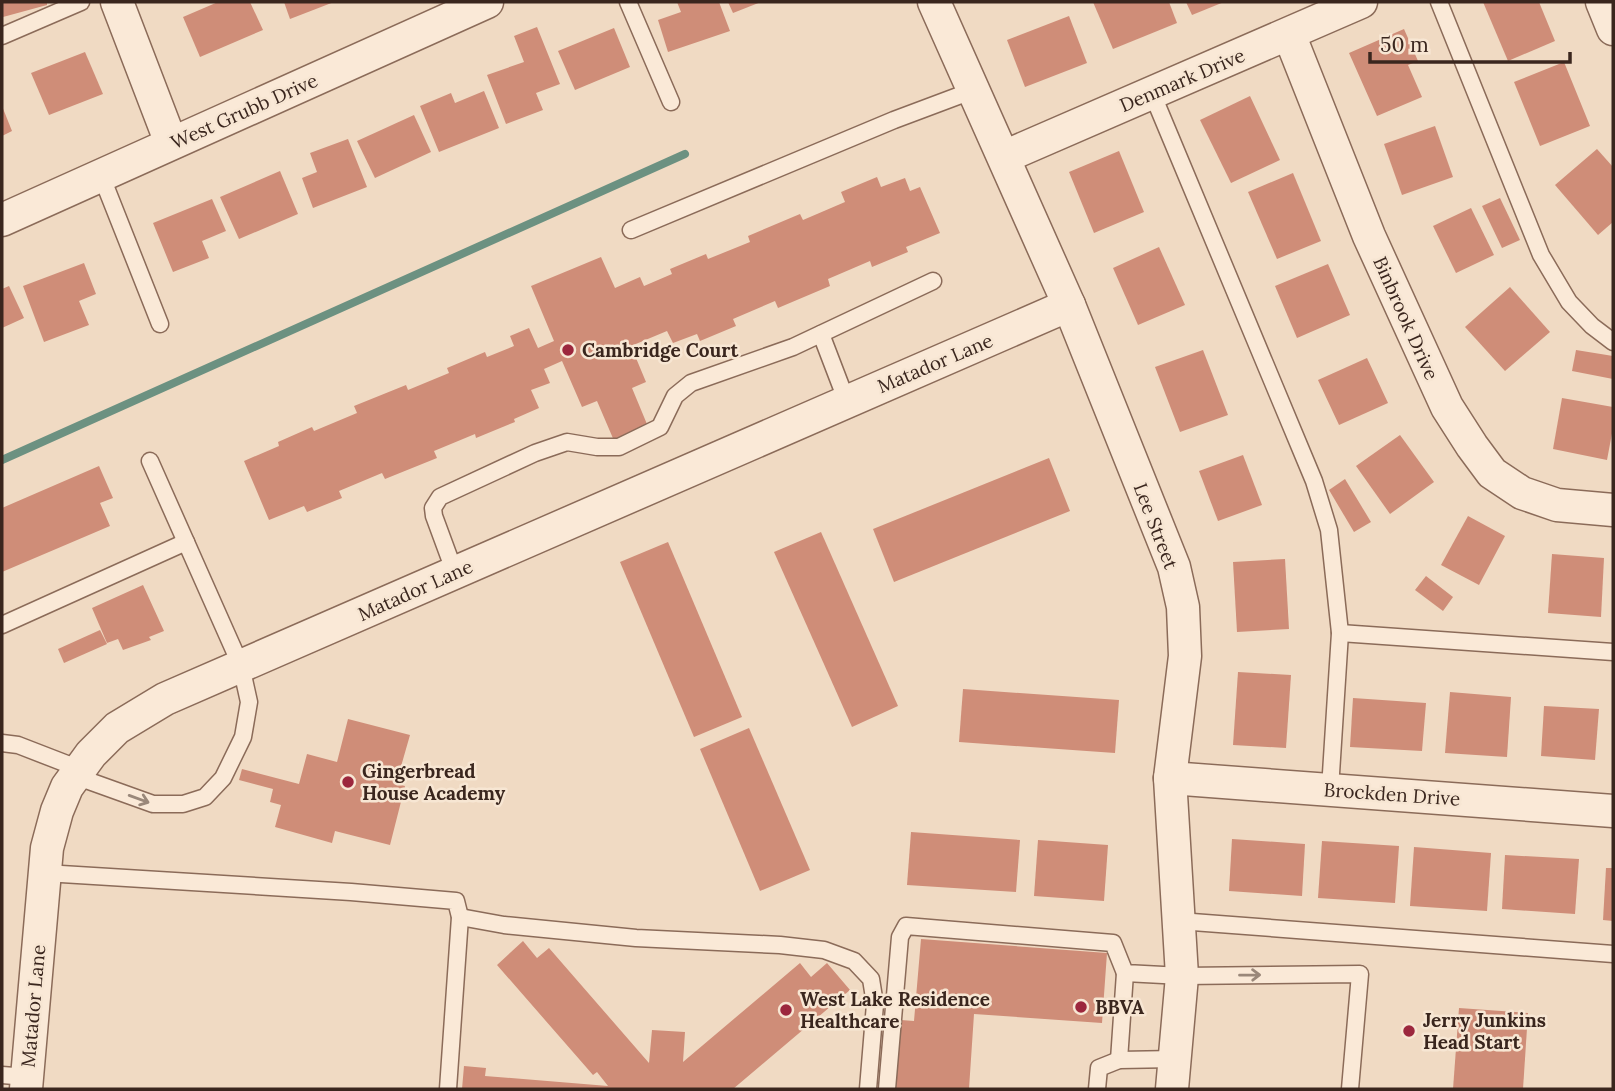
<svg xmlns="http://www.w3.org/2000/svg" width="1615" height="1091" font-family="Lora,serif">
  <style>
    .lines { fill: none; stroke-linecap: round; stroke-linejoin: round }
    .stream { stroke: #6c9181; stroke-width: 8 }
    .building { fill: #cf8d78 }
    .lane-casing { stroke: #8b6b59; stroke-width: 19 }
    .street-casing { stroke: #8b6b59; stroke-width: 35 }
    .lane { stroke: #fae9d7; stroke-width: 16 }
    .street { stroke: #fae9d7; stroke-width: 32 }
    .oneway { stroke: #9a887a }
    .poi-dot { fill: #9c273d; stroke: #f7e6d3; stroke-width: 2.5 }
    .labels { text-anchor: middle; stroke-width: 5; stroke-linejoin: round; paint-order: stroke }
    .street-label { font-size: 19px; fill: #3a261e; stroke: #f7e6d3 }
    .poi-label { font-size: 19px; font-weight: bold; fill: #3a261e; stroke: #f7e6d3; text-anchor: start }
  </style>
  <rect width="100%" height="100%" fill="#f0dac3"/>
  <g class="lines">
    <!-- stream -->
    <path class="stream" d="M2,460l683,-306"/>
  </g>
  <!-- building -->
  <g class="building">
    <path d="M2,2h45v3l-44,12z"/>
    <path d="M218,2h32l13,28 -63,27 -17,-40z"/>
    <path d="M284,2h50l-44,17z"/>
    <path d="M677,2h42l11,29 -62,21 -10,-32 23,-8z"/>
    <path d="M728,2h33l-28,11z"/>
    <path d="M1093,2h76l8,21 -64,26z"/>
    <path d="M1186,2h38l-32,13z"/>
    <path d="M1483,2h56l16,39 -47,20z"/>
    <path d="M1069,16l18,47 -62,24 -18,-47z"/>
    <path d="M537,27l23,57 -24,9 7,17 -37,14 -19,-49 37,-13 -10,-26z"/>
    <path d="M614,28l16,39 -55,23 -17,-39z"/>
    <path d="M1404,29l14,32 -10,4 14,32 -45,19 -28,-63z"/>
    <path d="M85,52l18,42 -54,21 -18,-42z"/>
    <path d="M1564,62l26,64 -50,20 -26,-64z"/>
    <path d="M484,91l15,37 -60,24 -19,-46 31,-13 4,10z"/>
    <path d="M1250,96l30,64 -49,23 -31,-63z"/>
    <path d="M2,106l10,25 -10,5z"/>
    <path d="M414,115l17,37 -56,26 -18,-37z"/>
    <path d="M1435,126l18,51 -51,18 -18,-51z"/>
    <path d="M348,139l19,48 -54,21 -11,-30 15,-6 -7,-19z"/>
    <path d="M1597,149l16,18v55l-15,13 -43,-50z"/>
    <path d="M1119,151l25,61 -50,21 -25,-61z"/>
    <path d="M280,171l18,43 -59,25 -19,-42z"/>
    <path d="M1293,173l28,68 -44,18 -29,-67z"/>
    <path d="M877,177l4,10 24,-9 5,13 10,-4 20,46 -34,14 2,5 -36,15 -2,-6 -42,18 2,7 -52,22 -3,-7 -42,18 3,7 -36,15 -3,-7 -24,9 -6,-12 -36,15 15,36 -14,6 17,41 -34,14 -18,-42 -15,6 -20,-46 -18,8 6,14 -19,7 8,18 -25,11 1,3 -39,16 -1,-4 -41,17 3,7 -52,21 -3,-6 -43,18 3,7 -35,14 -3,-6 -35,14 -25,-59 35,-15 -1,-4 34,-15 2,4 43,-18 -3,-7 52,-21 2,5 41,-17 -2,-5 38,-16 2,5 27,-11 -4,-10 19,-8 9,20 16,-7 -23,-55 70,-29 14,31 25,-11 4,9 28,-12 -2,-5 36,-15 2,5 42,-17 -2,-6 52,-22 3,6 42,-18 -4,-10z"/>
    <path d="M1500,198l20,42 -18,8 -20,-42z"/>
    <path d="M212,199l14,32 -24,10 7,17 -36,14 -20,-49z"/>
    <path d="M1471,208l23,47 -38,18 -23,-47z"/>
    <path d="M1159,247l26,58 -47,20 -25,-57z"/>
    <path d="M84,263l12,31 -17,7 10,24 -45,17 -21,-56z"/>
    <path d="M1328,264l22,51 -53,23 -22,-52z"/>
    <path d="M9,286l15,32 -22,10v-39z"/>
    <path d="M1510,287l40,45 -45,39 -40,-44z"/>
    <path d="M1203,350l25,65 -48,17 -25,-65z"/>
    <path d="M1576,350l37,6v23l-41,-8z"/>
    <path d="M1367,358l21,45 -49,22 -21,-45z"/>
    <path d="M1562,398l51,9v21l-6,32 -54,-11z"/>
    <path d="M1400,435l34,47 -44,32 -34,-48z"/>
    <path d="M1243,455l19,50 -44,16 -19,-50z"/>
    <path d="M1049,458l21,53 -176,71 -21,-53z"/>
    <path d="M99,466l14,32 -13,5 10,23 -108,46v-64z"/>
    <path d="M1345,479l26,43 -17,10 -25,-42z"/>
    <path d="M1468,516l37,20 -26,49 -38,-20z"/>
    <path d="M821,532l77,174 -46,21 -78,-175z"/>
    <path d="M668,542l74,175 -48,20 -74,-175z"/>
    <path d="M1552,554l52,4 -3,59 -53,-4z"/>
    <path d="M1285,559l4,70 -52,3 -4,-70z"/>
    <path d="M1426,576l27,21 -10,14 -28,-21z"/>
    <path d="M143,585l21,46 -15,6 2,3 -28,10 -5,-11 -11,4 -15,-35z"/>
    <path d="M100,630l7,14 -43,19 -6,-14z"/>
    <path d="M1238,672l53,3 -5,73 -53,-3z"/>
    <path d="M963,689l156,11 -4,53 -156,-11z"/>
    <path d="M1450,692l61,5 -4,60 -62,-4z"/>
    <path d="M1353,698l73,5 -4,48 -72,-4z"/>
    <path d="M1544,706l55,3 -4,51 -54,-4z"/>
    <path d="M348,719l62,16 -14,49 9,2 -15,59 -55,-14 -3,12 -57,-16 6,-22 -11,-3 3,-13 -34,-9 3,-11 57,15 8,-30 30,8z"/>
    <path d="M749,728l61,142 -50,21 -60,-142z"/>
    <path d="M911,832l109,8 -4,52 -109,-7z"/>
    <path d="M1232,839l73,5 -3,52 -73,-5z"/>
    <path d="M1038,840l70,5 -4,56 -70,-5z"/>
    <path d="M1322,841l77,5 -4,57 -77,-5z"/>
    <path d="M1414,847l77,6 -4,58 -77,-5z"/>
    <path d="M1505,855l74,4 -4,55 -73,-5z"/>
    <path d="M1606,868h7v53l-10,-1z"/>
    <path d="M921,939l186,14 -5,70 -128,-9 -5,75h-73l5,-69 13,1z"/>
    <path d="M523,941l14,17 12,-10 100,115 3,-33 33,2 -2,30 117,-99 11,14 16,-14 23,27 -117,99h-271l2,-23 22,2 -1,8 123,10 -11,-14 -4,3 -96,-110z"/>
    <path d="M1459,1008l69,5 -5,76h-70z"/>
  </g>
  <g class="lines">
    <!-- lane casing -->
    <g class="lane-casing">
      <g id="lane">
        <path d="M628,2l43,100"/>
        <path d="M1439,2l102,253 28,47 23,24 21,16"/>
        <path d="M2,36l79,-34"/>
        <path d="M1152,93l162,388 15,49 11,103 -10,156"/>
        <path d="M101,175l59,149"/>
        <path d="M631,230l263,-110 80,-30"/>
        <path d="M821,334l26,68"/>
        <path d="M455,573l-21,-57 -1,-8 7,-11 95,-44 32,-11 30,5h22l41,-20 15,-31 16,-13 102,-36 140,-66"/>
        <path d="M2,625l184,-83"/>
        <path d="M1340,633l273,19"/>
        <path d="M2,743l16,2 62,24"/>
        <path d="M75,776l78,28h30l22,-7 18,-19 20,-41 6,-35 -8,-36 -91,-205"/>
        <path d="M45,873l306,19 105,9 4,16 -12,172"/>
        <path d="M460,917l44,8 132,13 144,7 44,5 30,11 17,18 4,25 -7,85"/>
        <path d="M1179,921l434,33"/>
        <path d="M1119,1060l6,-87"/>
        <path d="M2,1075l25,2"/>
        <path d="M887,1089l13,-152 6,-11 207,17 12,30 57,3 178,-2 -10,115"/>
        <path d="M1097,1089l2,-21 20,-8 56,-1"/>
      </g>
    </g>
    <!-- street casing -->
    <g class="street-casing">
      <g id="street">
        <path d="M117,2l54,141"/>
        <path d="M934,2l135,303 105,262 9,40 2,49 -15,122 12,198 -10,113"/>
        <path d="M1602,2l11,27"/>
        <path d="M1289,34l80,202 78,171 25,39 20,27 30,20 35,12 56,5"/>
        <path d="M1004,157l357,-155"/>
        <path d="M2,220l485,-218"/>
        <path d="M1170,778l443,33"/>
        <path d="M26,1089l21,-241 10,-37 10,-24 24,-33 26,-26 48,-29 904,-394"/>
      </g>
    </g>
    <!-- lane -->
    <use href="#lane" class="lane"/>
    <!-- street -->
    <use href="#street" class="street"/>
  </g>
  <!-- one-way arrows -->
  <defs><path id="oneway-shaft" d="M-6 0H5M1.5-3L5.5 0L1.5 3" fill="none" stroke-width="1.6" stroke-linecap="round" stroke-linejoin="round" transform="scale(1.75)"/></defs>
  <g class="oneway">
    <use href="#oneway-shaft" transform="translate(139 799) rotate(20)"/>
    <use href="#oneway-shaft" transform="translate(1250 975) rotate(-1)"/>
  </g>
  <!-- markers -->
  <g class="poi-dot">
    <circle cx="568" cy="350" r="7"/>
    <circle cx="348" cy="782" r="7"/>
    <circle cx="1081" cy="1007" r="7"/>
    <circle cx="786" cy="1010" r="7"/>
    <circle cx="1409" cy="1031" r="7"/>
  </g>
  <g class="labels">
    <!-- street labels -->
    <g class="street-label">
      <text transform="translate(1182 80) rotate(-23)" y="7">Denmark Drive</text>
      <text transform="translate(244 111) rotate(-24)" y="7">West Grubb Drive</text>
      <text transform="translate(1406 318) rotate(66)" y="7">Binbrook Drive</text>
      <text transform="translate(935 363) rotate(-23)" y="7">Matador Lane</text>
      <text transform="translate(1156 526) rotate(69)" y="7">Lee Street</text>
      <text transform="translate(415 590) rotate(-24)" y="7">Matador Lane</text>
      <text transform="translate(1392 794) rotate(4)" y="7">Brockden Drive</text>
      <text transform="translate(33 1006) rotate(-85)" y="7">Matador Lane</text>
    </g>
    <!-- poi labels -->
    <g class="poi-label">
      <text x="582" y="357">Cambridge Court</text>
      <text x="362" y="778">Gingerbread<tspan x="362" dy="22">House Academy</tspan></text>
      <text x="800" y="1006">West Lake Residence<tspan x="800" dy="22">Healthcare</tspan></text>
      <text x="1095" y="1014">BBVA</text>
      <text x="1423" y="1027">Jerry Junkins<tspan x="1423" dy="22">Head Start</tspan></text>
    </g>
  </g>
  <!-- border -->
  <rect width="1615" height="1091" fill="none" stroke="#3a261e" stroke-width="7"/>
  <!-- scale -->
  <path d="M1370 52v10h200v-10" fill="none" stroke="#3a261e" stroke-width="3.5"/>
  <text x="1380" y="52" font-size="21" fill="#3a261e" stroke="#f7e6d3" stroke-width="5" paint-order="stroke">50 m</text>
</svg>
